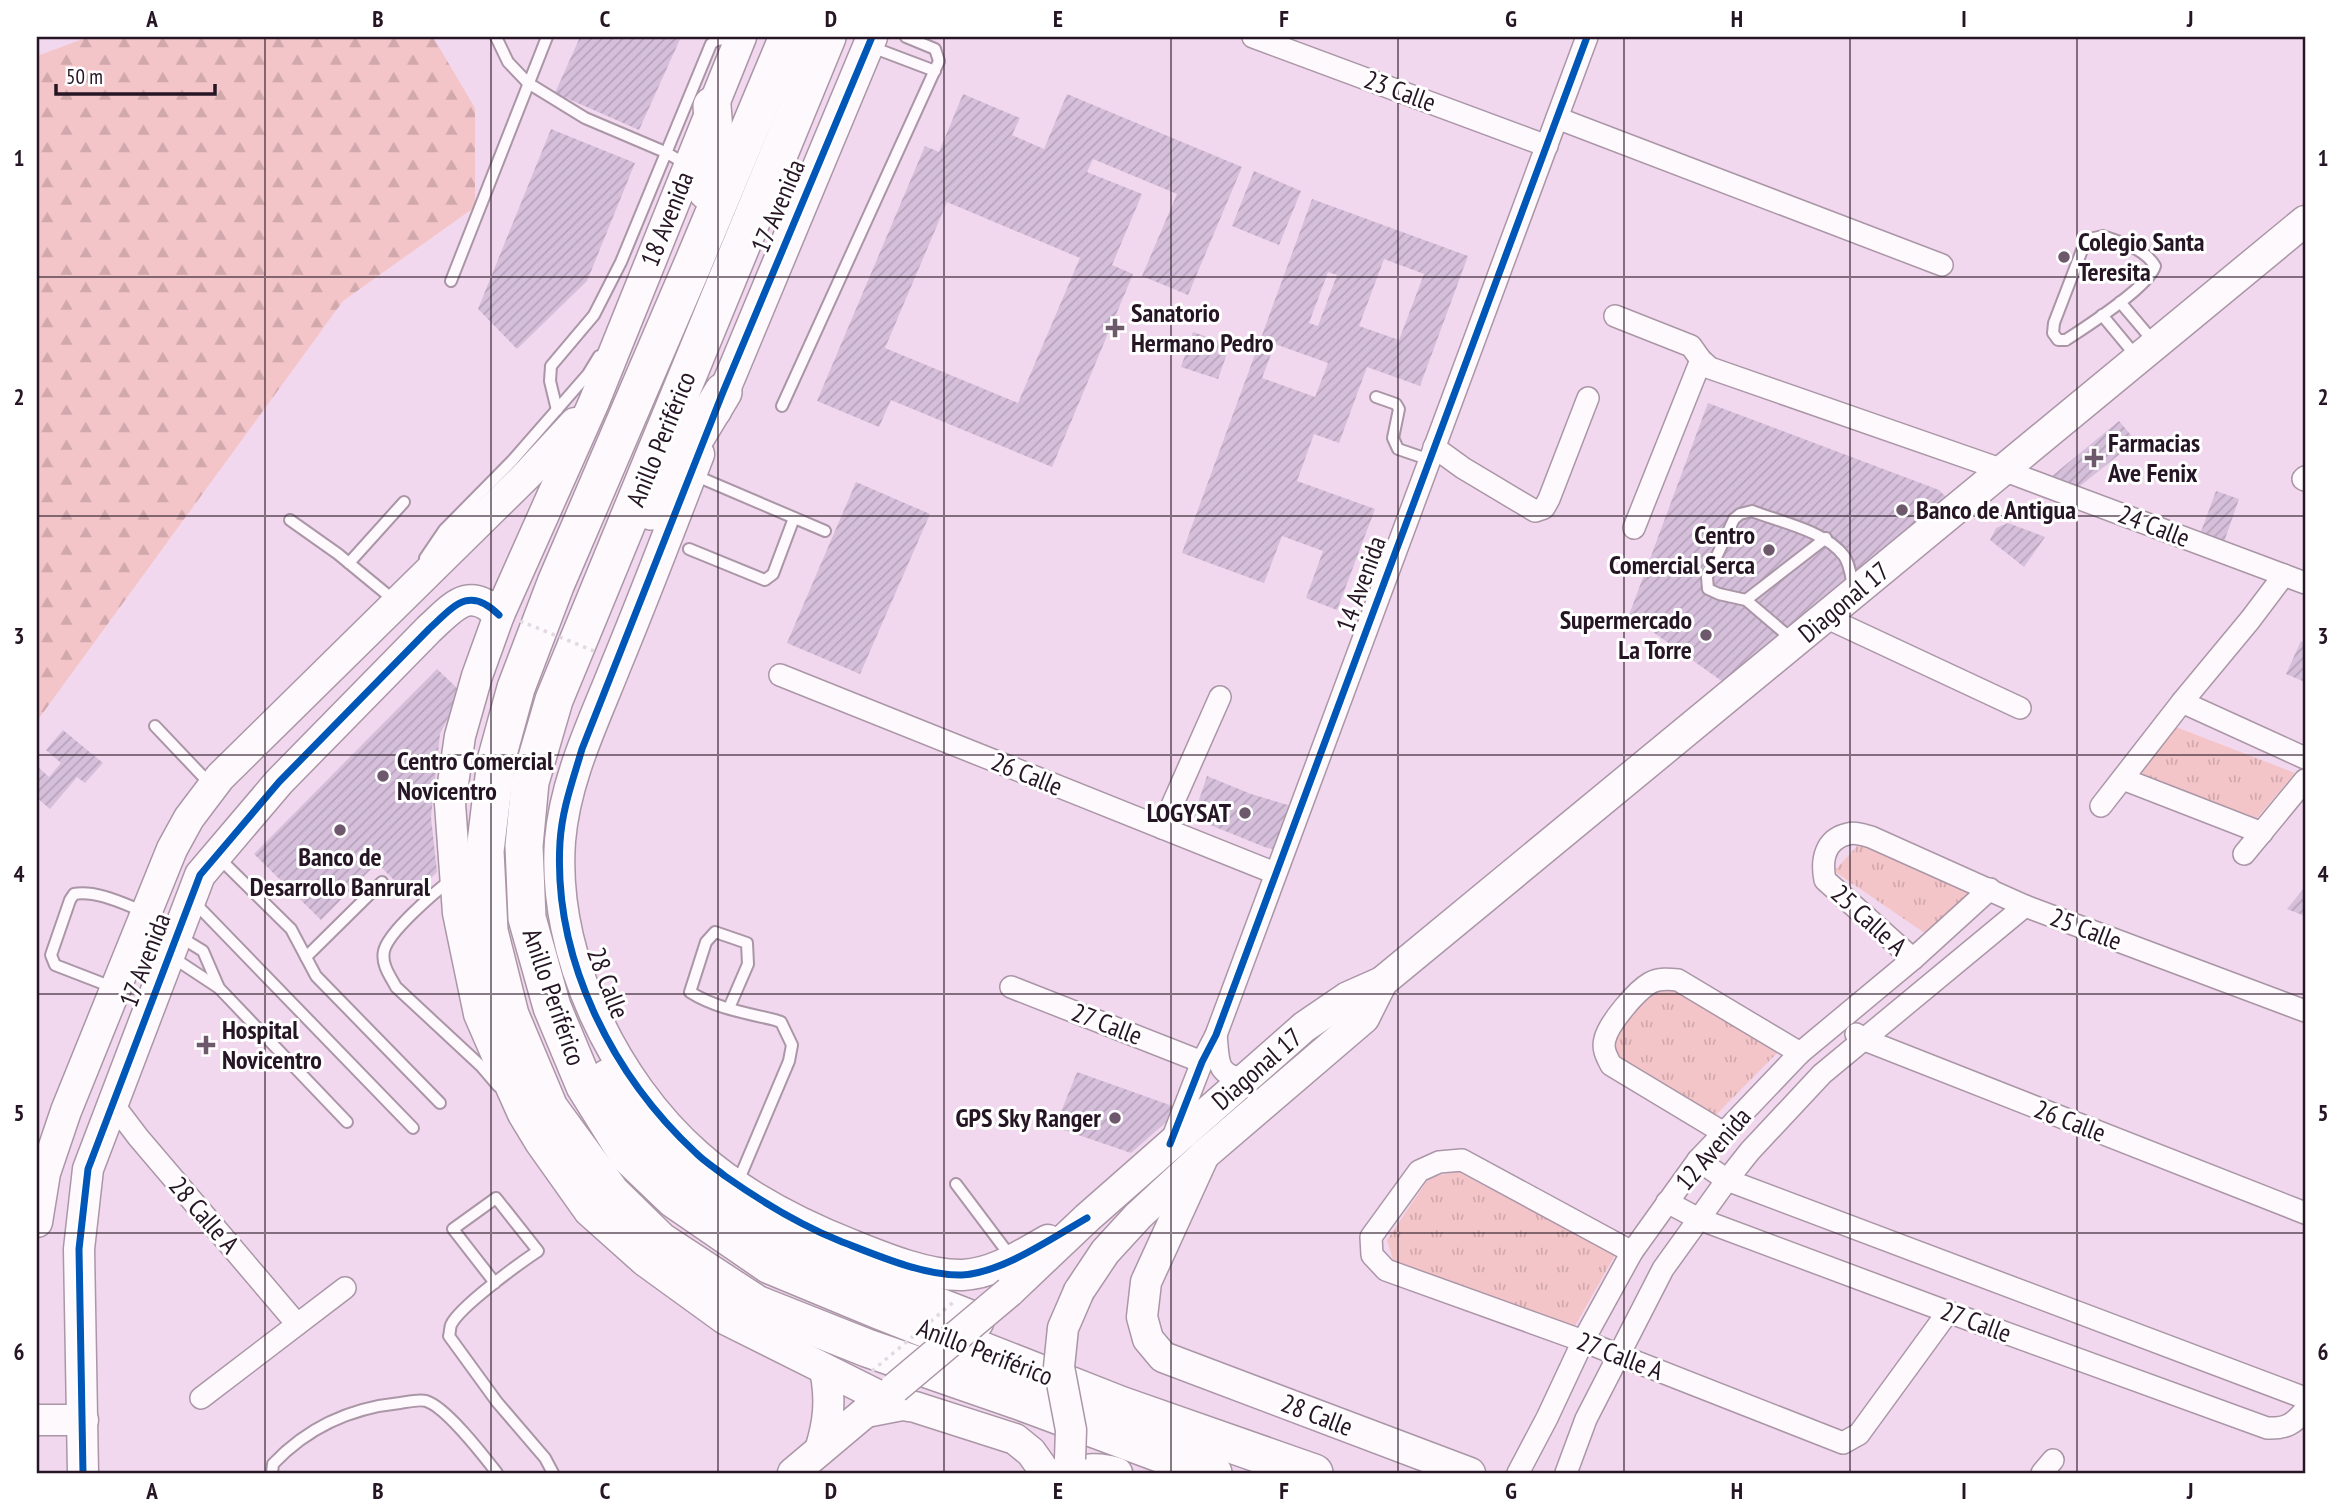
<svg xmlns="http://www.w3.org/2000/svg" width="2342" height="1510" font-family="'PT Sans Narrow',sans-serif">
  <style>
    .grass { fill: url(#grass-tufts) }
    .forest { fill: url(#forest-firs) }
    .building { fill: url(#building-hatch); fill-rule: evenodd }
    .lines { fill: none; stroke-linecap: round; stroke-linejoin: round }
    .lane-casing { stroke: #aa96a7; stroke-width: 14 }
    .street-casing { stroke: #aa96a7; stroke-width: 24 }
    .secondary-casing { stroke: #aa96a7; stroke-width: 33 }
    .highway-casing { stroke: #aa96a7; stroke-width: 40 }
    .lane { stroke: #fdf9fc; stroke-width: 10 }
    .street { stroke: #fdf9fc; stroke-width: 21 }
    .secondary { stroke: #fdf9fc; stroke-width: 30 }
    .highway { stroke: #fdf9fc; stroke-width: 37 }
    .secondary-bridge-casing { stroke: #aa96a7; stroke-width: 33; stroke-linecap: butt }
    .path-bridge { stroke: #e2dae0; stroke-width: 3.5; stroke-dasharray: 3.5 5; stroke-linecap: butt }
    .secondary-bridge { stroke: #fdf9fc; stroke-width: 30 }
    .cycleway-casing { stroke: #fff; stroke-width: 11 }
    .cycleway { stroke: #0057b8; stroke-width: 7 }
    .grid { fill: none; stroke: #261524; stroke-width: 2; stroke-opacity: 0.55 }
    .poi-dot { fill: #6d596b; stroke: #fff; stroke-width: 2.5 }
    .labels { text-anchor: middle; stroke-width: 6; stroke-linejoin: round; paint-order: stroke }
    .street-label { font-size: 26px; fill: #261524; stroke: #fff }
    .poi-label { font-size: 26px; font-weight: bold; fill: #261524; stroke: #fff; text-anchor: start }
    .neatline { fill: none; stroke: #261524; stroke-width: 2.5 }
    .grid-label { font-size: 23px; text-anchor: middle; font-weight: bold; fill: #261524 }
  </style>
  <defs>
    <pattern id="grass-tufts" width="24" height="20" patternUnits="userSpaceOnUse" patternTransform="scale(1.75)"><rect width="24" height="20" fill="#f4c5c8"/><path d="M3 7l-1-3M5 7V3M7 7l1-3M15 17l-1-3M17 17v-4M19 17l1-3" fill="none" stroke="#d1a8ac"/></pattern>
    <pattern id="forest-firs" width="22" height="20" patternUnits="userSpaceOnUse" patternTransform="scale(1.75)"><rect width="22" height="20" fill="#f4c5c8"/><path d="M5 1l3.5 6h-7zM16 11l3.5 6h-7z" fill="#d1a8ac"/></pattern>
    <pattern id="building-hatch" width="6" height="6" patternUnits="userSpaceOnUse" patternTransform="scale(1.75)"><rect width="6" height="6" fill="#d5bfda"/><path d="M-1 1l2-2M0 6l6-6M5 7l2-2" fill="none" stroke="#b7a3bb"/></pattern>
  </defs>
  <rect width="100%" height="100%" fill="#f2d8ee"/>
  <!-- grass -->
  <g class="grass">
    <path d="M2176,727l119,46 -38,45 -118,-43z"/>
    <path d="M1862,841l125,50 -58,45 -95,-65z"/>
    <path d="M1657,978l120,75 -63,64 -111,-71z"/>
    <path d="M1457,1171l158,84 -40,71 -182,-66 -6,-20 42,-62z"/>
  </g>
  <!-- forest -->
  <path class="forest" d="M88,37h345l42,71v99l-132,94 -306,420v-665z"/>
  <!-- building -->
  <g class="building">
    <path d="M580,37h101l-42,93 -84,-37z"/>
    <path d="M963,94l57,24 -8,17 32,14 23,-55 175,73 -54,128 -46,-19 35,-82 -84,-35 -6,13 55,22 -30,71 21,9 -81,193 -161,-67 -12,27 -62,-26 108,-255 14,6zM947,202l133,56 -62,145 -133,-55z"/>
    <path d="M551,129l84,34 -48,118 -70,68 -39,-40z"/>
    <path d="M1254,171l47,20 -22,54 -47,-19z"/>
    <path d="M1312,199l156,57 -48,130 -53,-19 -28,76 -25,-9 -17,47 78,28 -38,101 -31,-12 17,-47 -41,-15 -18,47 -82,-30zM1384,259l40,15 -25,66 -40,-14zM1328,272l9,3 -19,51 -9,-3zM1275,344l53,19 -13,34 -53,-19z"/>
    <path d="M1193,332l37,13 -12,34 -37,-12z"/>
    <path d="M1708,403l231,87 9,9 -225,183 -94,-67z"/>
    <path d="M2119,421l17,20 -62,50 -20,-8 -2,-7z"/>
    <path d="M856,482l74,32 -70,160 -73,-31z"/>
    <path d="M2216,491l23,8 -16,46 -24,-8z"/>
    <path d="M2008,523l37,14 -21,30 -34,-27 6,-12z"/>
    <path d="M2301,641l4,2v39l-19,-8z"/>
    <path d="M437,669l24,23 -21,42 -9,83 6,55 -25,26 -35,-35 -56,57 -67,-66z"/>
    <path d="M63,730l40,33 -18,20 -8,-6 -27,32 -13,-11v-28l2,-2 10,9 12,-14 -15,-13z"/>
    <path d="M1207,776l44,18 47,14 -19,42 -12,-2 -74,-30z"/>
    <path d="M2305,887v29l-18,-7z"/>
    <path d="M1077,1072l104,37 -50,44 -76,-26z"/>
  </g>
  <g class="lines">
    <!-- lane casing -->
    <g class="lane-casing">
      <g id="lane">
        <path d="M496,37l12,25 20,21 57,35 80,34 21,12"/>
        <path d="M869,46l66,25"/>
        <path d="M2103,236c19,7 41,12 52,30 -6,21 -68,60 -89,74h-8l-5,-7 1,-10 30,-78 10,-7z"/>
        <path d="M451,281l96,-244"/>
        <path d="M2120,302l34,40"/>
        <path d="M2102,315l34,41"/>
        <path d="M1376,397l20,7 3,5 -6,29 5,11 32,11"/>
        <path d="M782,406l157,-345 -4,-12 -29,-12"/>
        <path d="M557,410l-7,-29 1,-15 43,-51 27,-53 90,-218c8,-8 15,-4 24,1"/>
        <path d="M694,475l131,56"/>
        <path d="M290,520l48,34 57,47"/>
        <path d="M689,549l76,31 8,-6 21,-56"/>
        <path d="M425,558l19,-28 68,-69 76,-87 11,-18"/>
        <path d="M349,563l55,-61"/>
        <path d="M1746,600l80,-62"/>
        <path d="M1793,640l-47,-40 -27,-6 -11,-5 -1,-12 27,-58 6,-5 12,-3c28,11 74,20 92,45 6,8 7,21 9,31"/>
        <path d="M155,726l56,59"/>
        <path d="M218,857l73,72 25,47 124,127"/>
        <path d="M452,879c-17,13 -64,53 -68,72 -3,13 6,25 12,36l85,79 17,20"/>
        <path d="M193,901l220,227"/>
        <path d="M144,924l33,11 26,16 16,37"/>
        <path d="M136,943l33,12 50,33 128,134"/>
        <path d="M306,957l76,-75"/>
        <path d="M112,987l-57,-22 -4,-10 19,-55 4,-6c23,-4 50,10 71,18"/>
        <path d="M729,1008l19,-44 -1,-21 -32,-11 -9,10 -16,50c25,16 56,21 85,28l6,2 11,23 -3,16 -52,123"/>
        <path d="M956,1184l55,73"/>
        <path d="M495,1283l-42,-54 43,-31 42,53c-18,12 -79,56 -87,74 -1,2 -1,8 -2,11l48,66 48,56 8,15"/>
        <path d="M272,1473l1,-9c34,-36 77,-56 127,-61 7,-1 19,-4 26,-2 20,6 57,54 71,72"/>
      </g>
    </g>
    <!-- street casing -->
    <g class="street-casing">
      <g id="street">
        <path d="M1253,37l294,109"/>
        <path d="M1557,118l385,147"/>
        <path d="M1615,316l76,30 10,14 9,8 293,102 302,113"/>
        <path d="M1434,447l29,21 72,43 9,-3 5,-9 39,-101"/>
        <path d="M2305,477l-2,2 2,1"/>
        <path d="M1634,528l67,-168"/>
        <path d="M1825,617l195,91"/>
        <path d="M780,675l495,198"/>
        <path d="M2182,702l123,56"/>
        <path d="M2123,779l139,54"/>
        <path d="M2101,806l81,-104 68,-82 34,-45"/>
        <path d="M1162,828l58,-131"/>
        <path d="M2244,854l61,-74"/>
        <path d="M1913,959l-88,-79c-4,-20 0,-41 23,-46 7,-2 16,1 23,3l154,69 280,105"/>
        <path d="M1011,987l191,75"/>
        <path d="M1856,1034l9,6 440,173"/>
        <path d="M1216,1035c3,26 -1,40 29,44"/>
        <path d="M113,1104l25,33 159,187"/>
        <path d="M1724,1133l-113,-68c-4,-8 -9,-16 -6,-26 4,-16 31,-48 45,-56 9,-5 19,-4 28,-3l122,73"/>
        <path d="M1171,1142l31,-80 14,-27 371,-998"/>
        <path d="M1698,1160l29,20 578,218"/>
        <path d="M1667,1202l32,17 241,90 327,119c19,1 27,-4 38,-18"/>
        <path d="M1632,1252l-170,-92 -23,2 -20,9 -48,66 1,18 14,15 197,71 260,102 16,-9 89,-122"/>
        <path d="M201,1398l144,-110"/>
        <path d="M1518,1473l29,-55 36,-77 49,-89 66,-92 102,-107 113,-94 77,-70"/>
        <path d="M1566,1473l20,-54 77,-150 64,-89 23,-29 72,-77 203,-168"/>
        <path d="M2042,1473l11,-13"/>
      </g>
    </g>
    <!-- secondary casing -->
    <g class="secondary-casing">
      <g id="secondary">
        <path d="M741,37l-147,365 -95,213 -22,61 -17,60 -10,68 8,109 21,101 23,53 21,47 17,28 49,69 56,50 80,58 158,79"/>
        <path d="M716,411l156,-374"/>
        <path d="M699,454c-27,70 -54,141 -83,211 -22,56 -51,114 -56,176 -8,113 53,240 137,314 45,40 99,68 155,90 32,13 76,31 111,30 32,-2 58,-20 85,-35"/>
        <path d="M1204,1155l-58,127 -4,35 6,22 15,18 307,116"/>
        <path d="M37,1222l8,-49 21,-62 106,-262 17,-31 31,-41 307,-302 48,-52"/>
        <path d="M1079,1291l26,-39 33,-36 66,-61 160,-137 18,-36"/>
        <path d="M1009,1292l78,-74 217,-191 44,-30 34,-15 923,-761"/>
        <path d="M866,1412l36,-7 13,2 100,32 16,13 15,21"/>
        <path d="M37,1420h46"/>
        <path d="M820,1450c9,-28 11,-51 5,-80"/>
        <path d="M83,1473l-4,-224 9,-80 112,-294 79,-93 150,-153c25,-23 40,-44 70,-14"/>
        <path d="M793,1473l88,-74"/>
        <path d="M1068,1473c18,-4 31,-6 49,0"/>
      </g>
    </g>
    <!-- highway casing -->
    <g class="highway-casing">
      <g id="highway">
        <path d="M788,37l-96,229 -136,317 -40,105 -20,73 -11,90 4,80 21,84 39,93 62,85 49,48 96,63 111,44 150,52 196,73"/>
        <path d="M827,37l-273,663 -24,82 -6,64 3,72 25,89 33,79 43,69 46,44 96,66 111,46 239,94 194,68"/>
        <path d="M707,191c9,-31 8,-52 5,-85"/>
        <path d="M651,511l72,-119"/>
        <path d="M608,1078c31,45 60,81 103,116 75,61 175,91 264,127"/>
      </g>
    </g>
    <!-- lane -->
    <use href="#lane" class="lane"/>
    <!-- street -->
    <use href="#street" class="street"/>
    <!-- secondary -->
    <use href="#secondary" class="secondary"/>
    <!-- highway -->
    <use href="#highway" class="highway"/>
    <!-- secondary-bridge casing -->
    <g class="secondary-bridge-casing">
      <g id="secondary-bridge">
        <path d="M895,1388l114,-96"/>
        <path d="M1070,1459l1,-29 -12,-63 4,-39 16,-37"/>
      </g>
    </g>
    <!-- path-bridge -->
    <g class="path-bridge">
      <path d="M520,621l79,32"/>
      <path d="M872,1371l84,-71"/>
    </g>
    <!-- secondary-bridge -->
    <use href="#secondary-bridge" class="secondary-bridge"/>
    <!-- cycleway casing -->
    <g class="cycleway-casing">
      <g id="cycleway">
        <path d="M872,37l-149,355 -141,357c-9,31 -20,60 -22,93 -7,117 52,233 136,311 9,9 19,15 29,23 37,26 73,48 115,65 36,14 84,35 122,34 40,-2 90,-37 125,-57"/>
        <path d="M1170,1144l32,-82 14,-27 371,-998"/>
        <path d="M83,1473l-4,-224 9,-80 112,-294 79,-93 150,-153c25,-23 40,-44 70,-14"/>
      </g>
    </g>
    <!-- cycleway -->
    <use href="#cycleway" class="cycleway"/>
  </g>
  <!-- grid -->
  <path class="grid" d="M265,37v1436M491,37v1436M718,37v1436M944,37v1436M1171,37v1436M1398,37v1436M1624,37v1436M1850,37v1436M2077,37v1436M37,277h2268M37,516h2268M37,755h2268M37,994h2268M37,1233h2268"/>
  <!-- markers -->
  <g class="poi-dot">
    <circle cx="2064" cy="257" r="7"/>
    <path d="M1111.5 317.5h7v7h7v7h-7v7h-7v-7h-7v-7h7z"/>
    <path d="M2090.5 447.5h7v7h7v7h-7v7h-7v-7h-7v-7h7z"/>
    <circle cx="1902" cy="510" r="7"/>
    <circle cx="1769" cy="550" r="7"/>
    <circle cx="1706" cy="635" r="7"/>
    <circle cx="383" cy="776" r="7"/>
    <circle cx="1245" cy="813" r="7"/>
    <circle cx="340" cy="830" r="7"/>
    <path d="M202.5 1034.5h7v7h7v7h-7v7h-7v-7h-7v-7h7z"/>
    <circle cx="1115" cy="1118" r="7"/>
  </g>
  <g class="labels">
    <!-- street labels -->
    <g class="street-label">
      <text transform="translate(1400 91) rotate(20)" y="9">23 Calle</text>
      <text transform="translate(778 206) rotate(-67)" y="9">17 Avenida</text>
      <text transform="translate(667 219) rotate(-68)" y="9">18 Avenida</text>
      <text transform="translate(661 439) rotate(-68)" y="9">Anillo Periférico</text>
      <text transform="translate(2154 526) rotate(21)" y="9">24 Calle</text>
      <text transform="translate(1361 584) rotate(-70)" y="9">14 Avenida</text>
      <text transform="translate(1844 602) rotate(-40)" y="9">Diagonal 17</text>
      <text transform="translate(1027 774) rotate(22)" y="9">26 Calle</text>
      <text transform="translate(1869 920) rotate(42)" y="9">25 Calle A</text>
      <text transform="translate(2086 929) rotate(21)" y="9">25 Calle</text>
      <text transform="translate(145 960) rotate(-69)" y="9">17 Avenida</text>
      <text transform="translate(608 983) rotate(69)" y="9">28 Calle</text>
      <text transform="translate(554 997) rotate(71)" y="9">Anillo Periférico</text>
      <text transform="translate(1107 1024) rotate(21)" y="9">27 Calle</text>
      <text transform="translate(1257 1069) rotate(-41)" y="9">Diagonal 17</text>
      <text transform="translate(2070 1121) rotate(21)" y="9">26 Calle</text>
      <text transform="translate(1713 1149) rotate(-49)" y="9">12 Avenida</text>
      <text transform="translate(204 1215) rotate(49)" y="9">28 Calle A</text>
      <text transform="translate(1976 1322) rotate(20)" y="9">27 Calle</text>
      <text transform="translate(985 1352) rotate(21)" y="9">Anillo Periférico</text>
      <text transform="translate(1620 1356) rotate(21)" y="9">27 Calle A</text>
      <text transform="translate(1317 1415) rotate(21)" y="9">28 Calle</text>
    </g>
    <!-- poi labels -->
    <g class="poi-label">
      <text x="2078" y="251">Colegio Santa<tspan x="2078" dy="30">Teresita</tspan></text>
      <text x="1131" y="322">Sanatorio<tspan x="1131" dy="30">Hermano Pedro</tspan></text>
      <text x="2108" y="452">Farmacias<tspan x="2108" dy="30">Ave Fenix</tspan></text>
      <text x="1916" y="519">Banco de Antigua</text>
      <text x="1755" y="544" text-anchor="end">Centro<tspan x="1755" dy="30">Comercial Serca</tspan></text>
      <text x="1692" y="629" text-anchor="end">Supermercado<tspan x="1692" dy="30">La Torre</tspan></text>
      <text x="397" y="770">Centro Comercial<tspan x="397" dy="30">Novicentro</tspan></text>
      <text x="1231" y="822" text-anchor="end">LOGYSAT</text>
      <text x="340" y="866" text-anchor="middle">Banco de<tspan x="340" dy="30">Desarrollo Banrural</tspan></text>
      <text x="222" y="1039">Hospital<tspan x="222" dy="30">Novicentro</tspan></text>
      <text x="1101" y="1127" text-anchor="end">GPS Sky Ranger</text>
    </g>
  </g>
  <!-- border -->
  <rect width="2342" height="1510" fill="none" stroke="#ffffff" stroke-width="77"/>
  <!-- scale -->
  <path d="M56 84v10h159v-10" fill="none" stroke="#261524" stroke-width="3.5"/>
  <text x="66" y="84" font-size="21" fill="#261524" stroke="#ffffff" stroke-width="5" paint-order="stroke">50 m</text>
  <rect x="38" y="38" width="2266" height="1434" class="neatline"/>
  <g class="grid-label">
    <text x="152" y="27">A</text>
    <text x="378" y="27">B</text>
    <text x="605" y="27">C</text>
    <text x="831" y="27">D</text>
    <text x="1058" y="27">E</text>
    <text x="1284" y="27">F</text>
    <text x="1511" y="27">G</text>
    <text x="1737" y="27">H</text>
    <text x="1964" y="27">I</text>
    <text x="2190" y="27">J</text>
    <text x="19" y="166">1</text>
    <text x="2323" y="166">1</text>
    <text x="19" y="405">2</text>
    <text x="2323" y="405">2</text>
    <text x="19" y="644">3</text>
    <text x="2323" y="644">3</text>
    <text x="19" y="882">4</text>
    <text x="2323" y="882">4</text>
    <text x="19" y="1121">5</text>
    <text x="2323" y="1121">5</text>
    <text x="19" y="1360">6</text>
    <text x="2323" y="1360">6</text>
    <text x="152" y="1499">A</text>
    <text x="378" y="1499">B</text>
    <text x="605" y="1499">C</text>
    <text x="831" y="1499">D</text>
    <text x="1058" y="1499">E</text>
    <text x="1284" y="1499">F</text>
    <text x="1511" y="1499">G</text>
    <text x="1737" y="1499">H</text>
    <text x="1964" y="1499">I</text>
    <text x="2190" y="1499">J</text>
  </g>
</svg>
